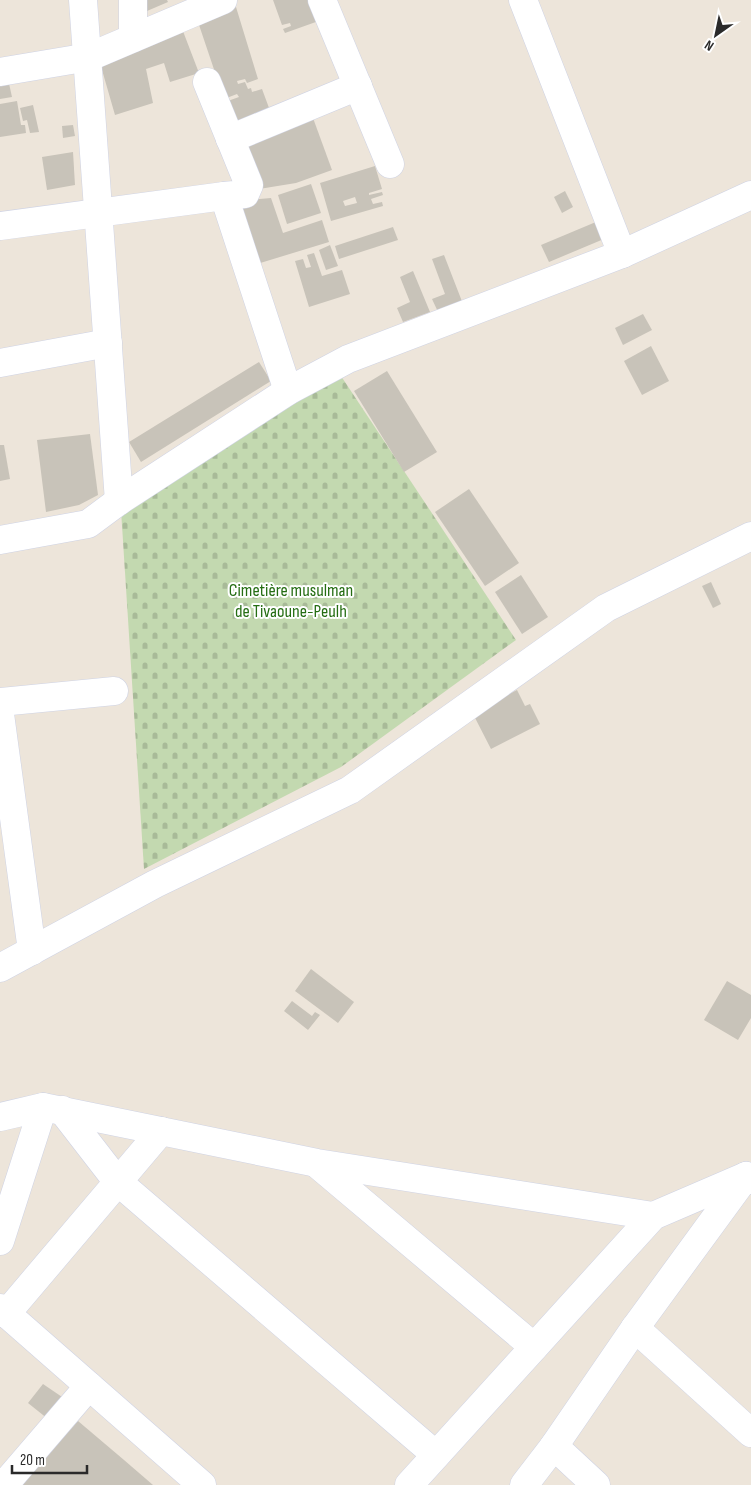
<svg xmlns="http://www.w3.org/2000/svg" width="751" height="1485" font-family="'Sofia Sans Condensed',sans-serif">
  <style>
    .cemetery { fill: url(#cemetery-stones) }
    .building { fill: #c8c3b9; fill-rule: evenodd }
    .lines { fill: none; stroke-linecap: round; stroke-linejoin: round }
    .minor-casing { stroke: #cfd3e4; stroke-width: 29 }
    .minor { stroke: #fff; stroke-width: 28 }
    .labels { text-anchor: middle; stroke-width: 4; stroke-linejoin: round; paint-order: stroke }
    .park-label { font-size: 18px; fill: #256d13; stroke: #fff }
  </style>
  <defs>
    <pattern id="cemetery-stones" width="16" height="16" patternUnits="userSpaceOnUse" patternTransform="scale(1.25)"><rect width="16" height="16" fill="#c3d9b0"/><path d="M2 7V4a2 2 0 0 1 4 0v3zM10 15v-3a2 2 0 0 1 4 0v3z" fill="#a8ba98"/></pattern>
  </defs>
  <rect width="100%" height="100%" fill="#ede5da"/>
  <!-- cemetery -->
  <path class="cemetery" d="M337,370l179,270 -175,127 -197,102 -23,-359z"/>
  <!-- building -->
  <g class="building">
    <path d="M140,0h27l1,2 -28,12z"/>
    <path d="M273,0h48l6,18 -42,15 -2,-4 8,-3 -1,-3 -8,2z"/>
    <path d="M236,7l22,72 -11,4 -2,-4 -8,2 1,3 7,-2 3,7 3,-1 1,4 10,-3 10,27 -37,13 -10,-27 14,-5 -2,-3 -13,5 -27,-80z"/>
    <path d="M181,26l18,47 -29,9 -6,-19 -18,6 7,34 -38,12 -17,-59z"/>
    <path d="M8,79l4,18 -12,2v-19z"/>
    <path d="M17,101l4,24h4l1,8 -26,4v-33z"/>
    <path d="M33,105l6,27 -9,1 -3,-13 -4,1 -3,-13z"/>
    <path d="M313,118l19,52 -36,13 -37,6 -18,-45z"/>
    <path d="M73,125l2,11 -12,2 -1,-12z"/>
    <path d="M73,152l2,33 -28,5 -5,-33z"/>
    <path d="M375,166l7,23 -13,4v2l13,-3 1,3 -12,4 2,5 9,-2 1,4 -52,15 -11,-38zM355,197l2,6 -12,3 -2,-5z"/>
    <path d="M311,184l10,29 -34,11 -9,-29z"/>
    <path d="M565,191l8,16 -11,6 -8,-16z"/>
    <path d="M271,198l12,35 39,-13 7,22 -72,22 -21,-63z"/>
    <path d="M603,219l8,17 -62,26 -8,-17z"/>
    <path d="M393,227l5,13 -59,19 -4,-13z"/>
    <path d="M330,245l8,21 -12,4 -7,-20z"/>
    <path d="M314,253l8,23 20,-6 8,24 -41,13 -14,-46 8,-2 3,9 5,-1 -4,-12z"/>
    <path d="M444,255l19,49 -24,10 -7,-15 13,-5 -13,-35z"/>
    <path d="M413,271l17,41 -27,10 -6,-14 13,-6 -10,-25z"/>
    <path d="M643,314l9,16 -29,15 -8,-17z"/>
    <path d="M651,346l18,35 -27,14 -18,-34z"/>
    <path d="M259,362l12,19 -130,81 -12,-20z"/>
    <path d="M387,371l50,81 -33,20 -50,-81z"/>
    <path d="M90,434l8,61 -19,10 -33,7 -9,-72z"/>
    <path d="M0,445h4l6,34 -10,2z"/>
    <path d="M469,489l50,74 -34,23 -50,-74z"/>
    <path d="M521,575l27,42 -26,17 -27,-42z"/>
    <path d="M711,582l10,22 -8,4 -11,-22z"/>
    <path d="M517,690l8,16 5,-2 10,20 -49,25 -19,-37z"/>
    <path d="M311,969l43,33 -16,21 -43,-32z"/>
    <path d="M727,981l24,14v23l-13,22 -34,-20z"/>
    <path d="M292,1001l20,15 3,-4 5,3 -12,15 -24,-19z"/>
    <path d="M43,1384l22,15 -17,20 -20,-16z"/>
    <path d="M78,1421l46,39 29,25h-133z"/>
  </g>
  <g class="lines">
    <!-- minor casing -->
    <g class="minor-casing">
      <g id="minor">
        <path d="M83,0l36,501"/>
        <path d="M322,0l68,164"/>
        <path d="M523,0l99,254"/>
        <path d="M133,38v-38"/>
        <path d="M0,72l89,-15 134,-57"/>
        <path d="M230,139l128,-53"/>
        <path d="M224,196l64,195"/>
        <path d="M0,226l224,-30 21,-2 4,-9 -42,-103"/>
        <path d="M0,363l108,-20"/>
        <path d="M0,540l88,-16 31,-23 169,-110 60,-32 274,-105 129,-59"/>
        <path d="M0,702l114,-11"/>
        <path d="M0,714l32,237"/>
        <path d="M0,968l155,-84 195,-94 256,-182 145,-72"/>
        <path d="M62,1110l55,71 319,274"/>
        <path d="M0,1117l43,-10 274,56 336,53"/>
        <path d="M317,1164l217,183"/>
        <path d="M0,1241l43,-134"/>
        <path d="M0,1308l202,177"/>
        <path d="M6,1314l155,-183"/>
        <path d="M635,1328l116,105"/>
        <path d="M554,1446l42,39"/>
        <path d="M4,1485l85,-99"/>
        <path d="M409,1485l244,-269 93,-40 5,4"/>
        <path d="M524,1485l30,-39 81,-118 111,-152"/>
      </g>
    </g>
    <!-- minor -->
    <use href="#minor" class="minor"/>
  </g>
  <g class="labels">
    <!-- park labels -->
    <g class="park-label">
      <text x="291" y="596">Cimetière musulman<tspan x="291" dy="21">de Tivaoune-Peulh</tspan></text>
    </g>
  </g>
  <!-- north arrow -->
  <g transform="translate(716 35) rotate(213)" stroke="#ffffff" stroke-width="4" paint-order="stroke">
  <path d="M0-4L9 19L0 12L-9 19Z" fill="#2a2a2a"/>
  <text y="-8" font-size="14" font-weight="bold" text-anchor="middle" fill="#2a2a2a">N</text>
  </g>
  <!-- scale -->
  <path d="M12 1465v8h75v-8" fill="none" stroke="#2a2a2a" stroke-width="2.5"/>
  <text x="20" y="1465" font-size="15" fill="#2a2a2a" stroke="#ffffff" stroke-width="4" paint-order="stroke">20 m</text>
</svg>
